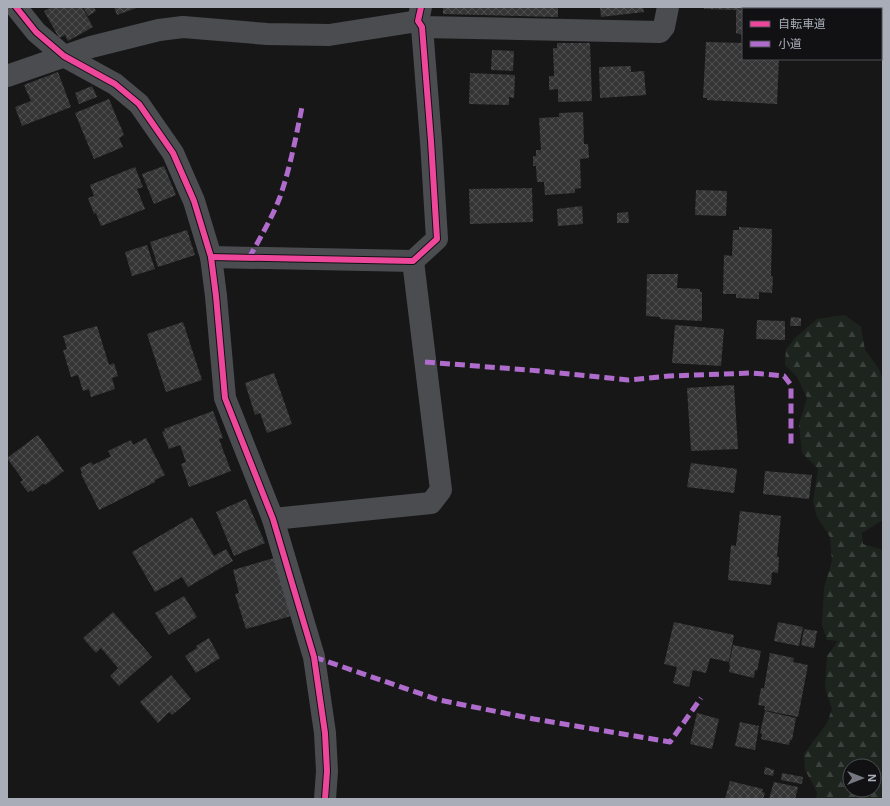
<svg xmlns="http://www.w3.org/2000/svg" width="890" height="806" font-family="Arial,'Noto Sans JP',sans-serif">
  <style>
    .forest { fill: url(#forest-firs); fill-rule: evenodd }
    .building { fill: url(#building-cross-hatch) }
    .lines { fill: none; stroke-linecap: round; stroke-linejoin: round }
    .minor { stroke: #4b4c50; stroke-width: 22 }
    .quiet { stroke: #b06ccc; stroke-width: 5; stroke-dasharray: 10 5; stroke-linecap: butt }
    .cycleway-casing { stroke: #111113; stroke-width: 8 }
    .cycleway { stroke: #ed469a; stroke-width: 6 }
  </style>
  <defs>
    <pattern id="forest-firs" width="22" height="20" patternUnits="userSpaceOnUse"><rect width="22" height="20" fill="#1d241e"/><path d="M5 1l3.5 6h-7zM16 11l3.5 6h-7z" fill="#3b413d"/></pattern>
    <pattern id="building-cross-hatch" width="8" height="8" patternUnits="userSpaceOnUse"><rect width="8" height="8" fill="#353536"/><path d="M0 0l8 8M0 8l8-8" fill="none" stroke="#4f5051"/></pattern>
  </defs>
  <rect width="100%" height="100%" fill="#171717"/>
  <!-- forest -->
  <path class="forest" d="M845,315l16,12 4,23 14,19 4,12v139l-21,13 1,11 20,6v249h-67l1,-7 -12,-22 -1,-16 23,-31 5,-14 -7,-21 2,-32 11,-15 -11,-1 -5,-15 2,-37 8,-27 -2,-24 -13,-20 -4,-15 5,-33 -16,-16 -3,-29 8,-26 -10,-21 -12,-12 1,-16 10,-12 21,-18zM850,766h24v24h-24z"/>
  <!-- building -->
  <g class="building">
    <path d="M52,7h30l11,20 -25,14 -3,-6 -6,3 -15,-27z"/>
    <path d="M83,7h11l2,4 -8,5z"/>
    <path d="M114,7h25l-22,8z"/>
    <path d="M443,7h115v10l-115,-3z"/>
    <path d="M600,7h43l1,5 -43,5z"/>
    <path d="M705,7h117v2h-79v26l-7,-2v-23l-32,-1z"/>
    <path d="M706,42l37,1v16h36l-2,45 -70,-4v-2h-4z"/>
    <path d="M557,43h33l2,58 -34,1v-13l-9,1v-14h5l-1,-28h4z"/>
    <path d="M492,50l22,1 -1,20 -22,-1z"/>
    <path d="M631,66v6l13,-1 2,24 -46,3 -1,-31z"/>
    <path d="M58,72l13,35 -49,19 -7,-19 16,-6 -7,-16z"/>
    <path d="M470,73l45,2 -1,23 -5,-1v8l-40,-1z"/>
    <path d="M92,86l5,11 -18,7 -4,-11z"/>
    <path d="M109,99l15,36 -5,3 4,9 -29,12 -19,-46z"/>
    <path d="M583,112l1,32h4l1,14 -9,1 1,29 -6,1v4l-30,2 -1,-13h-7l-1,-16h-3v-10h3v-6h5l-2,-32 20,-1v-4z"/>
    <path d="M164,166l12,29 -22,9 -12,-30z"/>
    <path d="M135,167l8,20 -6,2 8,20 -44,17 -5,-13 -2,1 -6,-16 6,-2 -4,-11z"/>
    <path d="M532,188l1,34 -63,2 -1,-35z"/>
    <path d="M696,190l31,1 -1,25 -31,-1z"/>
    <path d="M582,206l1,18 -25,2 -1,-17z"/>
    <path d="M628,212l1,11h-12v-10z"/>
    <path d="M739,227l33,2 -1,47 2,1 -1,16 -13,-1v7l-23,-1v-4h-13l1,-39 8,1 1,-26h6z"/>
    <path d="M187,230l8,25 -37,12 -8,-25z"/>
    <path d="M147,245l8,24 -23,7 -7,-24z"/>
    <path d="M647,274h31l-1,14 23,1v3h2v29l-42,-2v-2l-14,-1z"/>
    <path d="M791,317l10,1v8h-11z"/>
    <path d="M757,320l28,1v19l-29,-1z"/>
    <path d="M183,322l19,58 -36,12 -19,-58z"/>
    <path d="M675,325l49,4 -3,37 -49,-3z"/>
    <path d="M97,326l12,39 5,-2 4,13 -6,2 3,11 -24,8 -2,-8 -6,2 -5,-16 -7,2 -8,-27 4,-1 -4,-13z"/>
    <path d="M274,373l18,51 -25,9 -7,-20 -5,2 -10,-32z"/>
    <path d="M734,385l4,64 -47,2 -4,-63z"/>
    <path d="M213,411l10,27 -4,1 12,32 -42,16 -8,-23 5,-2 -6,-17 -11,4 -7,-17 3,-1 -1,-2z"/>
    <path d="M38,435l26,36 -19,14 -1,-2 -12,9 -1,-2 -3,2 -8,-10 3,-2 -16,-22z"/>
    <path d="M146,438l19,37 -10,5v2l-56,28 -18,-36 1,-1 -2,-5 11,-6 2,3 18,-9 -3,-5 23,-11 2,5z"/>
    <path d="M691,463l46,6 -3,24 -47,-6z"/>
    <path d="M765,471l47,4 -3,24 -46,-5z"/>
    <path d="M246,499l19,44 -31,13 -18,-44z"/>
    <path d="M740,511l41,5 -4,41h2l-1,16 -6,-1 -1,13 -43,-5 3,-35 5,1z"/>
    <path d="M192,517l22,39 12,-7 7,12 -45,26 -6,-10 -27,15 -23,-40z"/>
    <path d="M274,558l17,58 -45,13 -11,-35 4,-1 -6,-23z"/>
    <path d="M184,596l13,21 -28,18 -14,-22z"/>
    <path d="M113,612l39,45 -33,29 -9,-10 8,-8 -17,-20 -5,5 -13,-15z"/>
    <path d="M674,622l60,13 -5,27 -19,-4 -4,15 -13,-3 -4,17 -16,-4 4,-16 -13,-3z"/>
    <path d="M778,622l25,5 -4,19 -25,-5z"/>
    <path d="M804,629l13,2 -3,17 -13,-3z"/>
    <path d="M209,638l11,20 -24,15 -11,-17 12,-8 -1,-2z"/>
    <path d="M733,645l28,6 -4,20 -2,-1 -1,8 -25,-6 1,-7h-1z"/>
    <path d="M770,653l24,5 -1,4 15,3 -10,52 -34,-7 1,-4 -7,-1 3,-17h3z"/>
    <path d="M171,675l20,24 -19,16 -3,-3 -11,11 -18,-21z"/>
    <path d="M765,711l31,7 -4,22h-2l-1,5 -28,-6 1,-5 -2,-1z"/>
    <path d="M697,713l22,6 -7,30 -22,-5z"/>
    <path d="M740,722l19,4 -4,24 -20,-4z"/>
    <path d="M765,767l9,3 -1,6 -9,-2z"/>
    <path d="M782,773l21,4 -1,7 -21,-4z"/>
    <path d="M730,781l33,8 -1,3 3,1 -2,6h-38z"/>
    <path d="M774,782l24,5 -3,12h-26z"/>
  </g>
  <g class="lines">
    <!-- minor -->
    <g class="minor">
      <path d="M16,7l20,25 28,24 51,28 24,20 34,49 21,48 17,56 5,39 9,102 48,121 41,138 11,76 2,38 -2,28"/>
      <path d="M422,27l238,5 4,-5 4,-20"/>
      <path d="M7,76l84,-29 68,-17 24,-3 84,7 62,1 89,-14"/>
      <path d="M211,257l202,4 24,-22 -6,-98 -9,-114 -4,-6 3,-14"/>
      <path d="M273,519l158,-16 10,-13 -28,-229"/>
    </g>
    <!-- quiet -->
    <g class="quiet">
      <path d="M249,258c11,-20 23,-40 31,-61 10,-29 16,-60 22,-90"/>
      <path d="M425,362l116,9 87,9 41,-4 83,-3 32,3 7,9v60"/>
      <path d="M314,657l125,43 95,19 136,23 31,-44"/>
    </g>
    <!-- cycleway casing -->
    <g class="cycleway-casing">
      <g id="cycleway">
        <path d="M16,7l20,25 28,24 51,28 24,20 34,49 21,48 17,56 5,39 9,102 48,121 41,138 11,76 2,38 -2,28"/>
        <path d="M211,257l202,4 24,-22 -6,-98 -9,-114 -4,-6 3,-14"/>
      </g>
    </g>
    <!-- cycleway -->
    <use href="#cycleway" class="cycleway"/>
  </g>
  <!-- border -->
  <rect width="890" height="806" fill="none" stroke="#a8adb8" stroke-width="16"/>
  <!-- legend -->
  <rect x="742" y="8" width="140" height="52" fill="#111113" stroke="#4d4f55"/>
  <rect x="750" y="21" width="20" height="6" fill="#ed469a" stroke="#4d4f55"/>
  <text x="778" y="28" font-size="12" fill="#a8adb8">自転車道</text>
  <rect x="750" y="41" width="20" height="6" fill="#b06ccc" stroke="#4d4f55"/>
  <text x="778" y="48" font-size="12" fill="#a8adb8">小道</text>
  <!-- north arrow -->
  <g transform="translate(862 778) rotate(90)"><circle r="19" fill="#111113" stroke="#4d4f55"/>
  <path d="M0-3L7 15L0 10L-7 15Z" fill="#757880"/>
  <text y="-6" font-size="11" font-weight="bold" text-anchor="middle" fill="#a8adb8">N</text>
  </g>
</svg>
